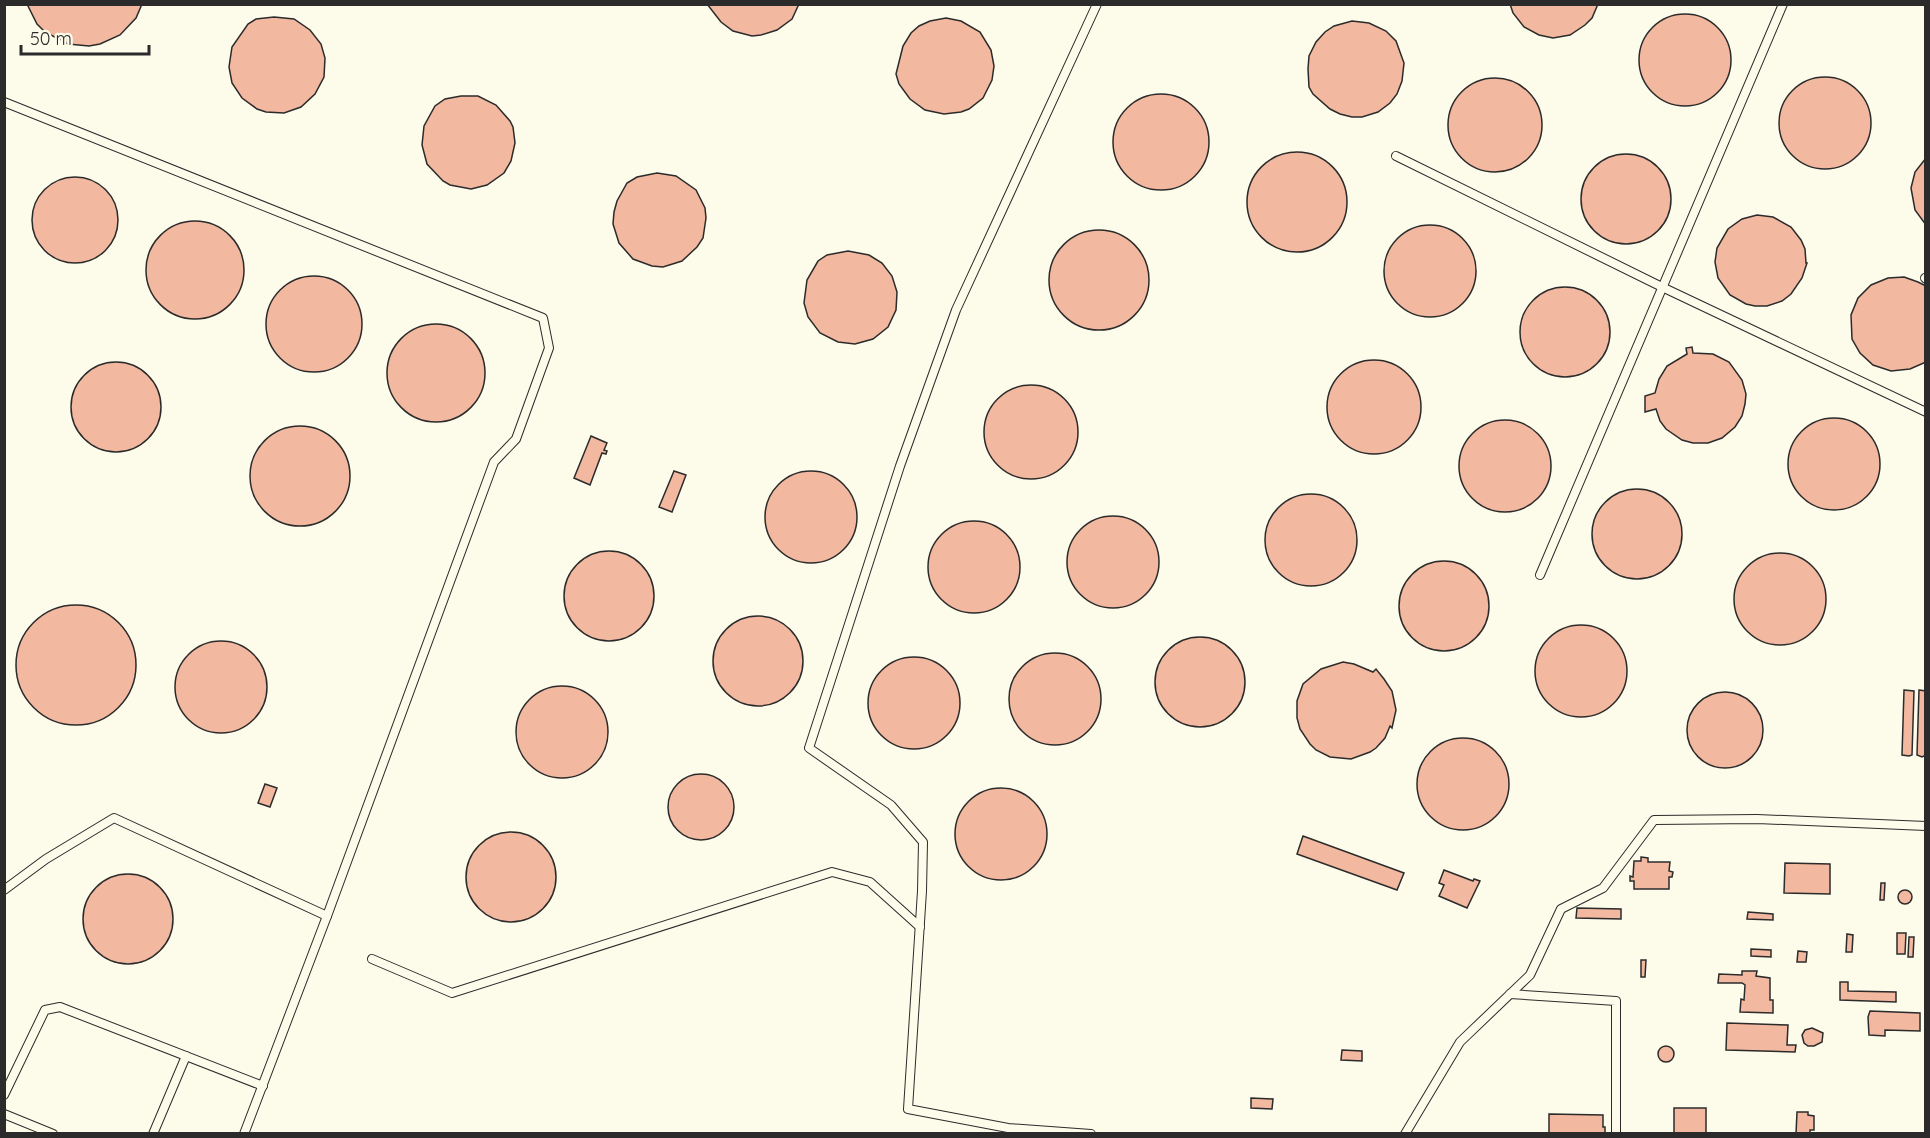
<svg xmlns="http://www.w3.org/2000/svg" width="1930" height="1138" font-family="Quicksand,sans-serif">
  <style>
    .building { fill: #f2b8a0; stroke: #2b2b2b; stroke-width: 1.5 }
    .lines { fill: none; stroke-linecap: round; stroke-linejoin: round }
    .lane-casing { stroke: #2b2b2b; stroke-width: 10 }
    .lane { stroke: #fdfbea; stroke-width: 8 }
  </style>
  <rect width="100%" height="100%" fill="#fdfbea"/>
  <!-- building -->
  <g class="building">
    <path d="M27,4h115l-6,14 -16,17 -20,9 -11,2 -21,-2 -23,-12 -8,-8z"/>
    <path d="M799,4l-7,15 -15,11 -16,5 -9,1 -19,-5 -12,-9 -14,-18z"/>
    <path d="M1510,4h88l-6,14 -7,7 -15,10 -17,3 -14,-3 -15,-8 -11,-14z"/>
    <circle cx="1685" cy="60" r="46"/>
    <path d="M274,17l20,2 16,11 11,14 4,14 -1,19 -9,17 -14,13 -17,6 -18,-1 -9,-3 -15,-11 -10,-15 -3,-16 3,-20 16,-23 8,-5z"/>
    <path d="M946,18l15,3 19,11 11,18 3,16 -2,14 -9,18 -14,11 -8,3 -17,2 -19,-4 -15,-11 -11,-15 -3,-10 7,-28 8,-13 8,-7 11,-5z"/>
    <path d="M1352,21l17,2 17,8 10,10 8,22 -2,18 -5,13 -7,9 -12,9 -16,5h-10l-12,-3 -10,-5 -17,-15 -4,-7 -1,-18 1,-13 7,-14 9,-10 9,-6z"/>
    <circle cx="1825" cy="123" r="46"/>
    <circle cx="1495" cy="125" r="47"/>
    <circle cx="1161" cy="142" r="48"/>
    <path d="M461,96h17l18,9 14,16 3,6 2,16 -4,18 -7,12 -17,12 -16,4 -21,-4 -7,-4 -16,-17 -5,-19 2,-19 11,-20 10,-7z"/>
    <circle cx="1297" cy="202" r="50"/>
    <circle cx="1626" cy="199" r="45"/>
    <path d="M1926,158v67l-11,-15 -4,-22 4,-16z"/>
    <path d="M657,173l19,3 20,14 9,18 1,10 -3,20 -6,9 -15,14 -19,6 -11,-1 -19,-7 -14,-16 -6,-19 1,-12 3,-11 10,-18 10,-6z"/>
    <circle cx="75" cy="220" r="43"/>
    <path d="M1757,215l16,2 18,10 10,13 4,9 1,14h1l-5,15 -11,16 -9,7 -15,5h-12l-9,-2 -16,-9 -12,-17 -3,-16 2,-14 11,-19 14,-10z"/>
    <circle cx="195" cy="270" r="49"/>
    <circle cx="1430" cy="271" r="46"/>
    <circle cx="1099" cy="280" r="50"/>
    <path d="M848,251l21,4 13,8 10,13 5,16 -1,18 -8,17 -15,12 -18,5 -17,-2 -18,-9 -12,-16 -4,-14 3,-23 11,-19 9,-6z"/>
    <circle cx="314" cy="324" r="48"/>
    <path d="M1904,277l14,5 8,4v76l-16,7 -19,2 -18,-6 -13,-12 -8,-14 -1,-24 7,-17 13,-13 17,-7z"/>
    <circle cx="1565" cy="332" r="45"/>
    <circle cx="436" cy="373" r="49"/>
    <path d="M1692,347l1,6 20,1 16,8 13,18 4,14 -1,10 -3,12 -7,11 -13,11 -14,5h-15l-11,-3 -16,-11 -6,-8 -4,-12 -11,3v-16l10,-3 4,-14 8,-13 20,-12 -1,-6z"/>
    <circle cx="1374" cy="407" r="47"/>
    <circle cx="116" cy="407" r="45"/>
    <circle cx="1031" cy="432" r="47"/>
    <circle cx="1834" cy="464" r="46"/>
    <circle cx="1505" cy="466" r="46"/>
    <circle cx="300" cy="476" r="50"/>
    <path d="M591,436l16,7 -3,7 3,1 -1,3 -4,-1 -12,32 -16,-7z"/>
    <circle cx="811" cy="517" r="46"/>
    <path d="M674,471l12,4 -14,37 -13,-5z"/>
    <circle cx="1637" cy="534" r="45"/>
    <circle cx="1311" cy="540" r="46"/>
    <circle cx="1113" cy="562" r="46"/>
    <circle cx="974" cy="567" r="46"/>
    <circle cx="609" cy="596" r="45"/>
    <circle cx="1780" cy="599" r="46"/>
    <circle cx="1444" cy="606" r="45"/>
    <circle cx="76" cy="665" r="60"/>
    <circle cx="758" cy="661" r="45"/>
    <circle cx="1581" cy="671" r="46"/>
    <circle cx="1200" cy="682" r="45"/>
    <circle cx="221" cy="687" r="46"/>
    <circle cx="1055" cy="699" r="46"/>
    <circle cx="914" cy="703" r="46"/>
    <path d="M1343,662l11,2 19,8 3,-3 8,10 8,12 4,19 -4,18 -2,-2 -5,12 -9,10 -6,4 -19,7 -21,-2 -14,-7 -6,-6 -10,-15 -3,-11v-17l6,-17 18,-15z"/>
    <circle cx="562" cy="732" r="46"/>
    <path d="M1904,690l10,1 -2,64 -3,1 -7,-1z"/>
    <path d="M1919,690l7,1v64l-4,2 -5,-2z"/>
    <circle cx="1725" cy="730" r="38"/>
    <circle cx="1463" cy="784" r="46"/>
    <circle cx="701" cy="807" r="33"/>
    <path d="M265,784l12,4 -7,19 -12,-4z"/>
    <circle cx="1001" cy="834" r="46"/>
    <circle cx="511" cy="877" r="45"/>
    <path d="M1303,836l101,37 -7,17 -100,-36z"/>
    <path d="M1641,857l7,1v4h22l-1,9 4,1 -1,5h-3v12h-35v-8h-4v-5l3,1 1,-16h7z"/>
    <path d="M1785,863l45,1v30l-46,-1z"/>
    <path d="M1444,870l29,11 1,-2 6,2 -13,27 -28,-12 5,-11 -5,-2z"/>
    <circle cx="128" cy="919" r="45"/>
    <path d="M1881,883h4l-1,17h-4z"/>
    <circle cx="1905" cy="897" r="7"/>
    <path d="M1577,908l44,1v10l-45,-1z"/>
    <path d="M1748,912l25,2v6l-26,-1z"/>
    <path d="M1897,933h9l-1,21h-8z"/>
    <path d="M1847,934l6,1 -1,17h-6z"/>
    <path d="M1909,937h5l-1,20h-5z"/>
    <path d="M1751,949l20,1v7l-20,-1z"/>
    <path d="M1798,951l9,1 -1,10h-9z"/>
    <path d="M1641,960h5l-1,17h-4z"/>
    <path d="M1742,971h15l-1,5 14,2v22h3v13l-33,-1 1,-13 3,1 1,-15 -3,-2h-24l1,-9 23,1z"/>
    <path d="M1840,982h8v9l48,1v10l-56,-2z"/>
    <path d="M1870,1011l50,2v18l-35,-1v6l-16,-1 -1,-18z"/>
    <path d="M1727,1023l61,2 -1,20h9l-1,7 -69,-2z"/>
    <path d="M1812,1028l11,5 -1,9 -8,4h-6l-4,-3 -2,-8 3,-5z"/>
    <circle cx="1666" cy="1054" r="8"/>
    <path d="M1342,1050l20,1v10l-21,-1z"/>
    <path d="M1251,1098l22,1 -1,10 -21,-1z"/>
    <rect x="1674" y="1108" width="32" height="26"/>
    <path d="M1797,1112h11v3l6,1v14h-4v4h-14z"/>
    <path d="M1549,1114l54,1v12h2v6l-56,1z"/>
  </g>
  <g class="lines">
    <!-- lane casing -->
    <g class="lane-casing">
      <g id="lane">
        <path d="M4,102l539,216 6,30 -33,91 -22,23 -167,454 -213,-98 -68,41 -42,31"/>
        <path d="M1396,156l266,131 264,125"/>
        <path d="M1925,278l1,1"/>
        <path d="M1540,575l243,-571"/>
        <path d="M372,959l80,34 380,-121 38,10 50,45"/>
        <path d="M1510,994l106,7v133"/>
        <path d="M4,1095l41,-85 15,-3 203,79"/>
        <path d="M4,1114l49,20"/>
        <path d="M153,1134l33,-78"/>
        <path d="M244,1134l83,-218"/>
        <path d="M1091,1134l-83,-6 -100,-19 14,-218 1,-49 -32,-37 -82,-57 91,-282 56,-156 141,-306"/>
        <path d="M1405,1134l55,-92 70,-67 31,-66 42,-21 51,-68 103,-1 169,7"/>
      </g>
    </g>
    <!-- lane -->
    <use href="#lane" class="lane"/>
  </g>
  <!-- border -->
  <rect width="1930" height="1138" fill="none" stroke="#2b2b2b" stroke-width="12"/>
  <!-- scale -->
  <path d="M21 45v9h128v-9" fill="none" stroke="#2b2b2b" stroke-width="3"/>
  <text x="30" y="45" font-size="18" fill="#2b2b2b" stroke="#fdfbea" stroke-width="4.5" paint-order="stroke">50 m</text>
</svg>
